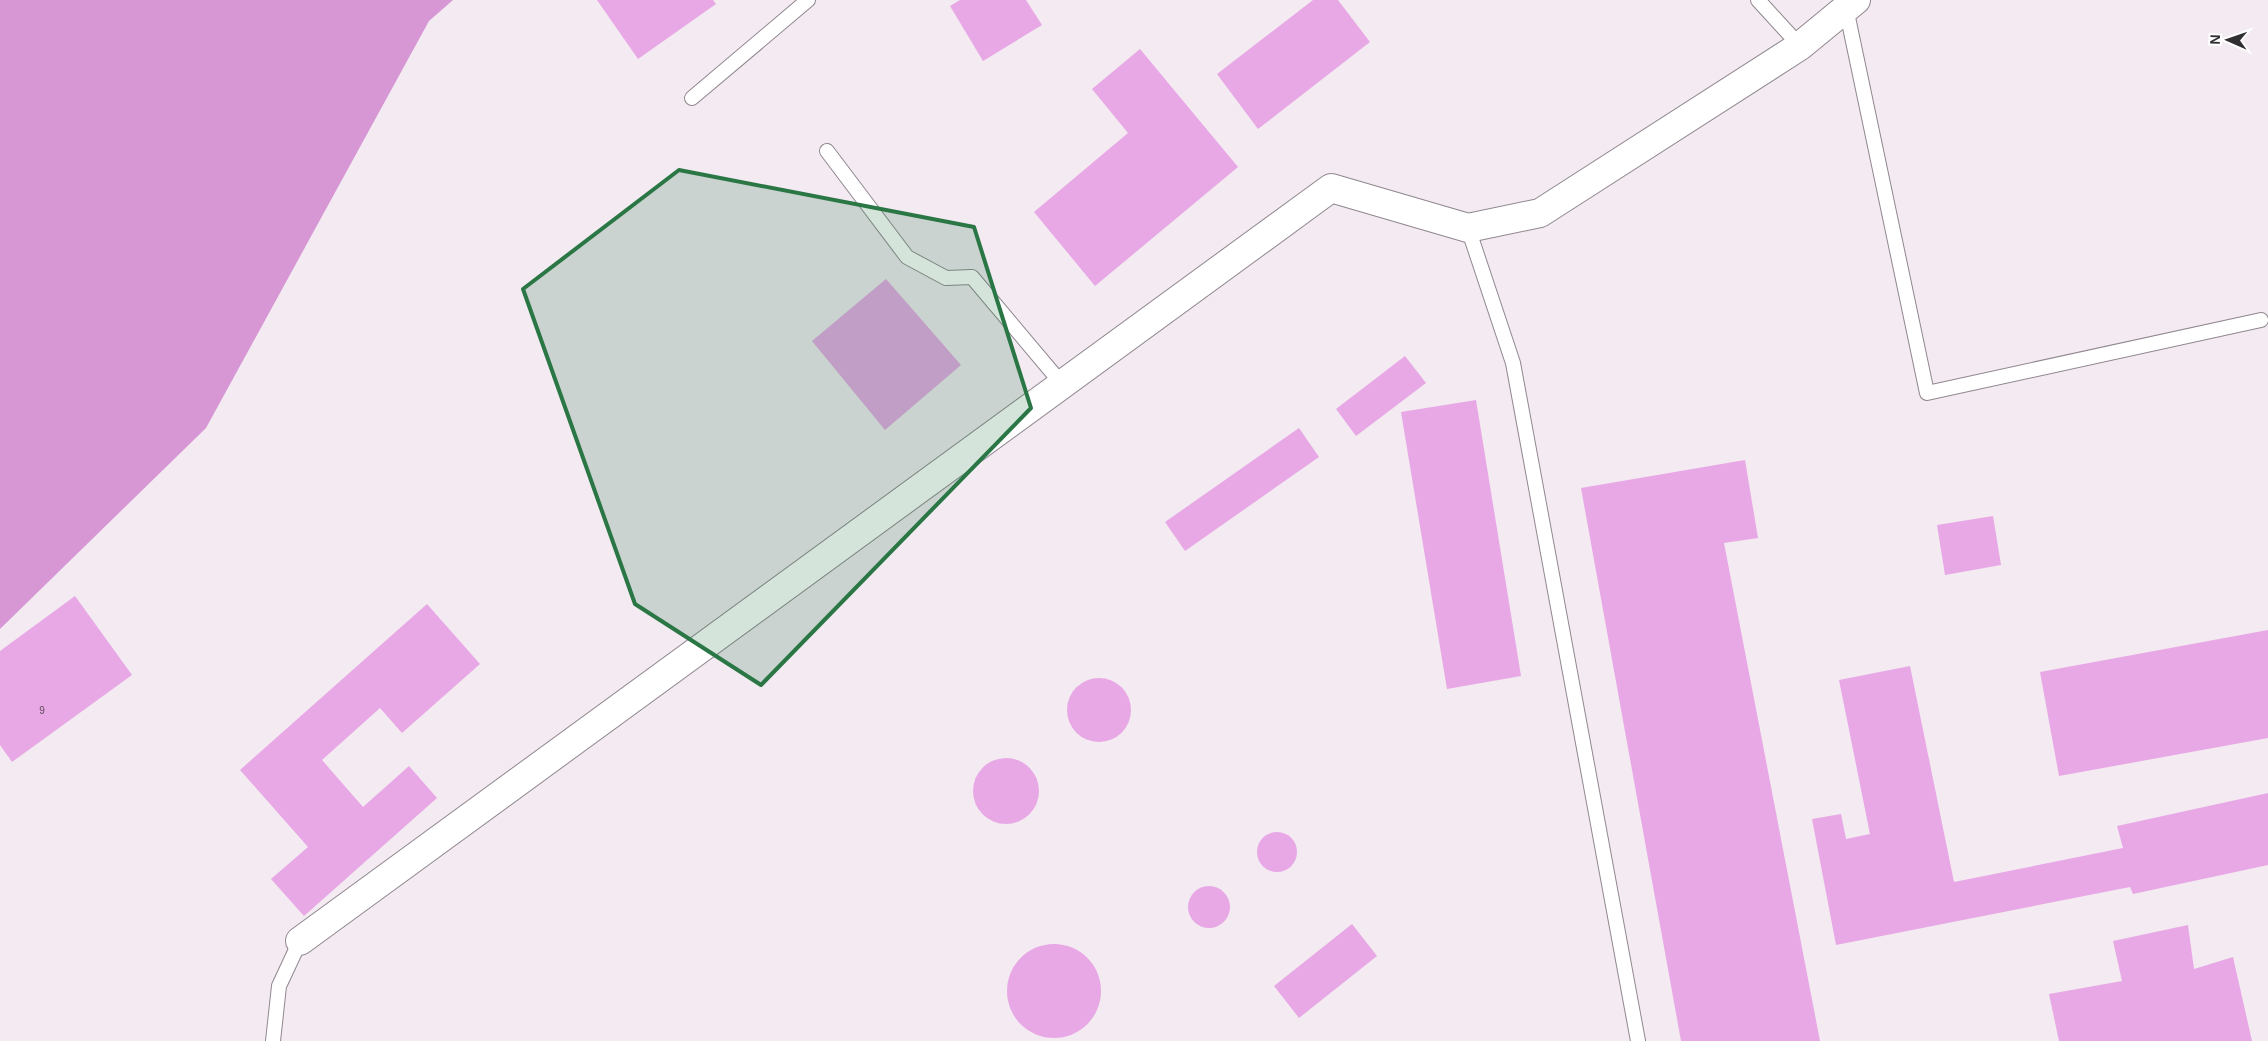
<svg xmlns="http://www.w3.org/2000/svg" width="2268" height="1041" font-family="Arial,sans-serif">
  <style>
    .forest { fill: #d697d4 }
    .building { fill: #e8a8e5 }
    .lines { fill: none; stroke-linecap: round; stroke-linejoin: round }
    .lane-casing { stroke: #90878f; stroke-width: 16 }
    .street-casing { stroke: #90878f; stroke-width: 30 }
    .lane { stroke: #fff; stroke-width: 14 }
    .street { stroke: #fff; stroke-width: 28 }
    .marked { fill: #2a7645; fill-opacity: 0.2; stroke: #2a7645; stroke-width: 4; stroke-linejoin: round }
    .labels { text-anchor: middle; stroke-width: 5; stroke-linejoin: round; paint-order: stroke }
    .number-label { font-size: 10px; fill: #5f4c5e }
  </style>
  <rect width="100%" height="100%" fill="#f3eaf2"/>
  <!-- forest -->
  <path class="forest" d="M0,0h453l-24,21 -223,407 -206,201z"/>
  <!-- building -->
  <g class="building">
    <path d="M597,0h116l3,4 -78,55z"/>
    <path d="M960,0h66l16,25 -59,36 -33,-55z"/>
    <path d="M1313,0h25l32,42 -112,87 -41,-55z"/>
    <path d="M1140,49l98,118 -143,119 -61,-74 94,-79 -36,-44z"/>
    <path d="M886,279l75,86 -76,65 -73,-89z"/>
    <path d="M1405,356l21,27 -70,53 -20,-27z"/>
    <path d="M1476,400l45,276 -74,13 -46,-277z"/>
    <path d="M1299,428l20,29 -134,94 -20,-29z"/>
    <path d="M1745,460l13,78 -34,5 96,498h-139l-100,-553z"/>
    <path d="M1993,516l8,49 -56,10 -8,-50z"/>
    <path d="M75,596l57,79 -120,87 -12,-17v-94z"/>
    <path d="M427,604l53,60 -78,69 -22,-25 -58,52 41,47 46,-41 28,32 -133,118 -33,-37 37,-32 -68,-77z"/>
    <path d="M2268,630v108l-209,38 -19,-104z"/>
    <path d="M1910,666l44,216 169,-34 -6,-22 151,-33v72l-135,29 -3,-7 -294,58 -24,-126 29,-5 5,25 24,-5 -31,-154z"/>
    <circle cx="1099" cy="710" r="32"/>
    <circle cx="1006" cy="791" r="33"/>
    <circle cx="1277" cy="852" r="20"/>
    <circle cx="1209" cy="907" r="21"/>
    <path d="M1352,924l25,32 -78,62 -25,-32z"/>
    <path d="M2188,925l6,44 39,-12 19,84h-193l-10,-47 73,-13 -9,-40z"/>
    <circle cx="1054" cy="991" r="47"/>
  </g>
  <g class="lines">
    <!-- lane casing -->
    <g class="lane-casing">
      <g id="lane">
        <path d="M1758,0l42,46"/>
        <path d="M1846,8l81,385 334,-73"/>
        <path d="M692,98l116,-98"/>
        <path d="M827,151l80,106 39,21 26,-1 90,107"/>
        <path d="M1468,228l45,135 125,678"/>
        <path d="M273,1041l6,-55 21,-45"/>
      </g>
    </g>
    <!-- street casing -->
    <g class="street-casing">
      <path id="street" d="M300,941l1031,-753 137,40 72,-15 260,-167 56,-46"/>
    </g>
    <!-- lane -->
    <use href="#lane" class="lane"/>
    <!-- street -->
    <use href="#street" class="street"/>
  </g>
  <!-- marked area -->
  <path class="marked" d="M679,170l295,57 57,181 -270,277 -126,-81 -112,-315z"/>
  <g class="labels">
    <!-- number labels -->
    <g class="number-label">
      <text x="42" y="714">9</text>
    </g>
  </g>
  <!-- north arrow -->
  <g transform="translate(2228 40) rotate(272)" stroke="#ffffff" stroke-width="4" paint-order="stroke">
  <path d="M0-4L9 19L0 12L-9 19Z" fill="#312e31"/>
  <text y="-8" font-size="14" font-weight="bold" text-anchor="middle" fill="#312e31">N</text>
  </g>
</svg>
